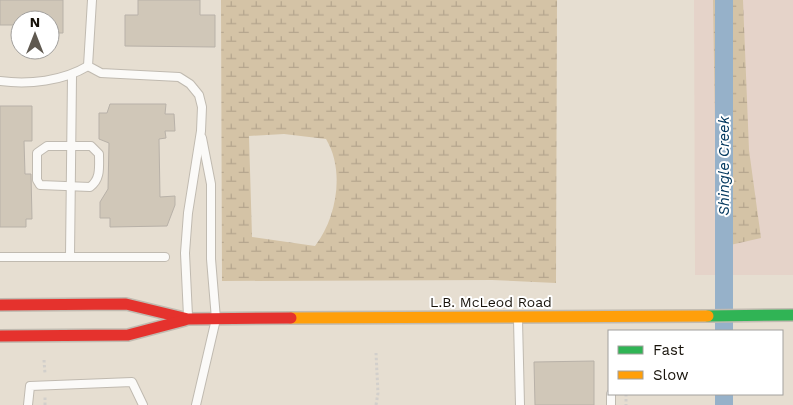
<svg xmlns="http://www.w3.org/2000/svg" width="793" height="405" font-family="'Work Sans',sans-serif">
  <style>
    .industrial { fill: #e5d3c9 }
    .wetland { fill: url(#wetland-marsh); fill-rule: evenodd }
    .lines { fill: none; stroke-linecap: round; stroke-linejoin: round }
    .canal { stroke: #96b1c9; stroke-width: 18 }
    .building { fill: #d0c7b8; stroke: #b8b1a8 }
    .lane-casing { stroke: #c0bab0; stroke-width: 10 }
    .fast-casing { stroke: #c0bab0; stroke-width: 14 }
    .slow-casing { stroke: #c0bab0; stroke-width: 14 }
    .jam-casing { stroke: #c0bab0; stroke-width: 14 }
    .path { stroke: #d2cfcb; stroke-width: 3; stroke-dasharray: 2.5 2.5; stroke-linecap: butt }
    .lane { stroke: #fbfaf8; stroke-width: 8 }
    .fast { stroke: #30b455; stroke-width: 11 }
    .slow { stroke: #ff9f0a; stroke-width: 11 }
    .jam { stroke: #e5322d; stroke-width: 11 }
    .labels { text-anchor: middle; stroke-width: 4; stroke-linejoin: round; paint-order: stroke }
    .street-label { font-size: 14px; fill: #17120a; stroke: #fff }
    .water-label { font-size: 15px; font-style: italic; fill: #053a60; stroke: #fff }
  </style>
  <defs>
    <pattern id="wetland-marsh" width="20" height="14" patternUnits="userSpaceOnUse" patternTransform="scale(1.25)"><rect width="20" height="14" fill="#d4c3a6"/><path d="M1 5h8M5 5V1M11 12h8M15 12V8" fill="none" stroke="#b5a68e"/></pattern>
  </defs>
  <rect width="100%" height="100%" fill="#e6ded1"/>
  <!-- industrial -->
  <path class="industrial" d="M694,0h99v275h-98z"/>
  <!-- wetland -->
  <g class="wetland">
    <path d="M221,0h336l-1,283 -64,-3 -270,1zM284,134l42,5c19,31 11,79 -11,107l-63,-9 -3,-101z"/>
    <path d="M713,0h30l6,150 12,88 -44,10z"/>
  </g>
  <g class="lines">
    <!-- canal -->
    <g class="canal">
      <path d="M724,0v331"/>
      <path d="M724,394v11"/>
    </g>
  </g>
  <!-- building -->
  <g class="building">
    <path d="M0,0h63v33h-13v-13h-30v5h-20z"/>
    <path d="M138,0h62v15h15v32l-90,-1v-31h13z"/>
    <path d="M110,104h56l-1,10h9l1,17h-10l1,7 -7,1 1,58 15,-1v9l-8,21 -57,1v-9h-10v-16l8,-13 1,-46 -10,-4v-26h8z"/>
    <path d="M0,106h32v35h-8l1,33h6l1,45h-6v8h-26z"/>
    <path d="M594,361v44h-59l-1,-43z"/>
  </g>
  <g class="lines">
    <!-- lane casing -->
    <g class="lane-casing">
      <g id="lane">
        <path d="M92,0l-4,66 13,7 78,4 11,7 9,11 3,12 -1,24 -13,82 -3,40 3,63"/>
        <path d="M0,81c29,4 63,0 88,-15"/>
        <path d="M47,146h44l8,8c0,13 2,25 -9,33l-50,-2 -3,-5v-27z"/>
        <path d="M0,257h165"/>
        <path d="M70,257l2,-181"/>
        <path d="M518,320l2,85"/>
        <path d="M611,394v11"/>
        <path d="M28,405l2,-19 102,-4 11,23"/>
        <path d="M196,405l20,-86 -5,-60v-75l-9,-46"/>
      </g>
    </g>
    <!-- fast casing -->
    <g class="fast-casing">
      <path id="fast" d="M708,316l85,-1"/>
    </g>
    <!-- slow casing -->
    <g class="slow-casing">
      <path id="slow" d="M291,318l417,-2"/>
    </g>
    <!-- jam casing -->
    <g class="jam-casing">
      <g id="jam">
        <path d="M0,305l126,-1 62,15 103,-1"/>
        <path d="M0,336l128,-1 57,-15"/>
      </g>
    </g>
    <!-- path -->
    <g class="path">
      <path d="M44,360l1,14"/>
      <path d="M626,394v11"/>
      <path d="M45,405v-10"/>
      <path d="M376,405l2,-12 -2,-40"/>
    </g>
    <!-- lane -->
    <use href="#lane" class="lane"/>
    <!-- fast -->
    <use href="#fast" class="fast"/>
    <!-- slow -->
    <use href="#slow" class="slow"/>
    <!-- jam -->
    <use href="#jam" class="jam"/>
  </g>
  <g class="labels">
    <!-- street labels -->
    <g class="street-label">
      <text x="491" y="307">L.B. McLeod Road</text>
    </g>
    <!-- water labels -->
    <g class="water-label">
      <text transform="translate(724 166) rotate(-90)" y="5">Shingle Creek</text>
    </g>
  </g>
  <!-- legend -->
  <rect x="608" y="330" width="175" height="65" fill="#ffffff" stroke="#a2a09d"/>
  <rect x="618" y="346" width="25" height="8" fill="#30b455" stroke="#a2a09d"/>
  <text x="653" y="355" font-size="15" fill="#17120a">Fast</text>
  <rect x="618" y="371" width="25" height="8" fill="#ff9f0a" stroke="#a2a09d"/>
  <text x="653" y="380" font-size="15" fill="#17120a">Slow</text>
  <!-- north arrow -->
  <g transform="translate(35 35)"><circle r="24" fill="#ffffff" stroke="#a2a09d"/>
  <path d="M0-4L9 19L0 12L-9 19Z" fill="#5f5950"/>
  <text y="-8" font-size="14" font-weight="bold" text-anchor="middle" fill="#17120a">N</text>
  </g>
</svg>
